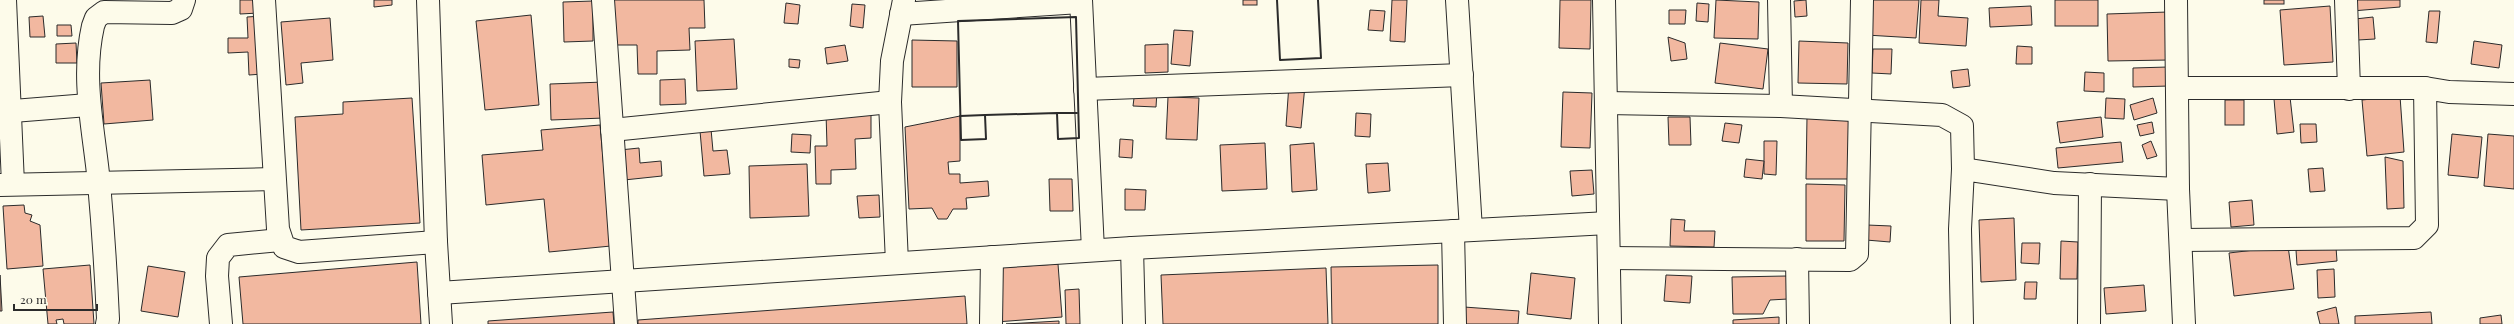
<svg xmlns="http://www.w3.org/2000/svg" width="2514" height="324" font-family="'Playfair Display',serif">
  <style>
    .building { fill: #f2b8a0; stroke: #2b2b2b }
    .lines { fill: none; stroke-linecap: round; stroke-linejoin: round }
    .minor-casing { stroke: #2b2b2b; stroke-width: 24 }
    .minor { stroke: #fdfbea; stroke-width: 22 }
    .wall { stroke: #2b2b2b; stroke-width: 2 }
  </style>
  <rect width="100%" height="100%" fill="#fdfbea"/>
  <!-- building -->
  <g class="building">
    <path d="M240,0h19v13l-19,1z"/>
    <path d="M374,0h18v5l-18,2z"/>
    <path d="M612,0h92l1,28h-16l1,22 -33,1v23h-19l-1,-29h-23z"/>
    <rect x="1243" y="0" width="14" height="5"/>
    <path d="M1392,0h15l-2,42 -15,-1z"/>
    <path d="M1560,0h31l-1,49 -31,-1z"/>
    <path d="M1716,0l43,2 -1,37 -44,-1z"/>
    <path d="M1806,0l1,16 -12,1 -1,-16z"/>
    <path d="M1868,0h51l-3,38 -50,-3z"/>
    <path d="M1921,0h18l-1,16 30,2 -2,28 -47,-3z"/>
    <rect x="2055" y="0" width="43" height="26"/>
    <rect x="2264" y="0" width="20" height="4"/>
    <path d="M2352,0h48v7l-48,4z"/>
    <path d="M593,1v40l-29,1 -1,-40z"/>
    <path d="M786,3l14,2 -2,19 -14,-1z"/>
    <path d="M1697,3l12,1 -1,18 -12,-1z"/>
    <path d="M852,4l13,1 -2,23 -13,-2z"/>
    <path d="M2031,6l1,19 -42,2 -1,-19z"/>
    <path d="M2330,6l3,56 -49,3 -4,-55z"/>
    <path d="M1370,10l15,1 -2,20 -15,-1z"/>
    <path d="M1669,10h17l-1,14h-16z"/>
    <path d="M2429,11h11l-3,32 -11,-1z"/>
    <path d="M2168,12l1,48 -61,1 -1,-47z"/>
    <path d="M531,15l8,90 -54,5 -9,-89z"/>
    <path d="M43,16l2,21h-15l-1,-20z"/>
    <path d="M262,16l1,58 -14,1 -1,-23 -20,1v-15h20l-1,-21z"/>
    <path d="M2373,17l2,22 -17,1 -3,-21z"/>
    <path d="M330,18l3,42 -32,3 2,20 -17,2 -5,-63z"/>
    <path d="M57,25h14l1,11h-15z"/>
    <path d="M1174,30l19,1 -3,35 -19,-2z"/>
    <path d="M1668,37l17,6 2,16 -16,2z"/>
    <path d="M734,39l3,50 -40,2 -2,-50z"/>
    <path d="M912,40l45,1v46h-45z"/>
    <path d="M1799,41l49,2 -1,41 -49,-1z"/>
    <path d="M2474,41l28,4 -3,23 -28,-4z"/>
    <path d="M76,43l1,20h-21v-19z"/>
    <path d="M1720,43l48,6 -5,40 -48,-6z"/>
    <path d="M1168,44v28l-23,1v-28z"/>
    <path d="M845,45l3,16 -21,3 -2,-16z"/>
    <path d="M2017,46l15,1v17h-16z"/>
    <path d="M1873,49h19l-1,25 -19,-1z"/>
    <path d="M789,59l11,1 -1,8 -10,-1z"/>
    <path d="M2168,67l1,19 -36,1v-19z"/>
    <path d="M1968,69l2,17 -17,2 -2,-17z"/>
    <path d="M2085,72l19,1v19l-20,-1z"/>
    <path d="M685,79l1,25 -26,1v-25z"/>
    <path d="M150,80l3,40 -49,4 -3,-41z"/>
    <path d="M604,82v36l-53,2 -1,-36z"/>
    <path d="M1289,84l16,1 -4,43 -15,-2z"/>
    <path d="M1135,90l22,1 -1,16 -23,-1z"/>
    <path d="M1563,92l29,1 -2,55 -29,-1z"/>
    <path d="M2400,96l4,56 -37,4 -5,-56z"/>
    <path d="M1168,97l31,1 -2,42 -31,-1z"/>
    <path d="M2290,97l4,35 -17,2 -3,-35z"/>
    <path d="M412,98l8,125 -119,7 -6,-113 48,-3v-12z"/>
    <path d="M2106,98l19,1 -1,20 -19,-1z"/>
    <path d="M2153,98l4,15 -23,7 -4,-15z"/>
    <rect x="2225" y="100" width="19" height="25"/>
    <path d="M871,112v26l-16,1 1,30 -25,1v14h-15l-1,-38h12l-1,-33z"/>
    <path d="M1356,113l15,1 -1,23 -15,-1z"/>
    <path d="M960,116v45l-12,1 1,12h11v9l28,-2 1,15 -23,2 1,11h-14l-6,10h-9l-6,-11 -23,1 -4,-82z"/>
    <path d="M1668,117h22l1,28h-22z"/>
    <path d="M1807,117h42v62h-43z"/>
    <path d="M2101,117l2,20 -43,6 -3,-21z"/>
    <path d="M2152,122l2,11 -14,3 -3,-11z"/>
    <path d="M1725,123l17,2 -3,18 -17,-2z"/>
    <path d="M2300,124h16l1,18 -16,1z"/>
    <path d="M600,125l11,121 -62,6 -5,-53 -58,6 -4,-50 61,-5 -2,-20z"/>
    <path d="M711,129l2,22 14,-1 3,24 -26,2 -4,-45z"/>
    <path d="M792,134l19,1 -1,18 -19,-1z"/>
    <path d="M2452,134l30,3 -4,41 -30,-3z"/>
    <path d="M2488,134l26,2v53l-30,-3z"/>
    <path d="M1120,139l13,1 -1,18 -13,-1z"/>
    <path d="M1764,141h13l-1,34 -12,-1z"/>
    <path d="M2151,141l6,15 -10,3 -5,-14z"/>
    <path d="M2121,142l2,20 -65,6 -2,-20z"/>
    <path d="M1265,143l2,46 -45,2 -2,-46z"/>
    <path d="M1314,143l3,47 -25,2 -2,-47z"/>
    <path d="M639,148l1,15 21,-2 1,15 -38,4 -4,-30z"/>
    <path d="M2385,157l18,4 1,47 -17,1z"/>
    <path d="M1746,159l18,2 -2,18 -18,-2z"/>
    <path d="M1388,163l2,28 -22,2 -2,-29z"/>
    <path d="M807,164l2,52 -59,2 -1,-52z"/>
    <path d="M2323,168l2,23 -15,1 -2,-23z"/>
    <path d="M1592,170l2,24 -22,2 -2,-25z"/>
    <path d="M1049,179h23l1,32h-23z"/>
    <path d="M1806,184l39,1 -1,56h-38z"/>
    <path d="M1125,189l21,1 -1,20h-20z"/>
    <path d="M879,195l1,22 -21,1 -2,-22z"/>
    <path d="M2252,200l2,25 -23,2 -2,-25z"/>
    <path d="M24,205l1,8 7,2 -2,6 10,4 3,41 -36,3 -4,-63z"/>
    <path d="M2014,218l2,62 -35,2 -2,-62z"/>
    <path d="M1671,219l14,1 -1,11h31l-1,16 -44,-1z"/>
    <path d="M1867,225l24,1 -1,16 -24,-2z"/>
    <path d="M2061,241l17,1 -1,37h-17z"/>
    <path d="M2022,243h18l-1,21 -18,-1z"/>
    <path d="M2288,246l6,43 -60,7 -5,-43z"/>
    <path d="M2336,247l1,14 -40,4 -1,-15z"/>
    <path d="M417,262l4,62h-178l-4,-47z"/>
    <path d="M1058,264l4,53 -66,5 -4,-54z"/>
    <path d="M90,265l4,59h-30l-1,-5 -7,1 1,4h-9l-5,-55z"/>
    <path d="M1438,265v59h-106l-1,-57z"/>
    <path d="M148,266l37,6 -7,45 -37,-6z"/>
    <path d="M1326,268l2,56h-165l-2,-49z"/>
    <path d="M2334,269l1,28 -17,1 -1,-28z"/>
    <path d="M1531,273l44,5 -4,41 -44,-5z"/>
    <path d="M0,275l2,36h-2z"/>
    <path d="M1666,275l26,1 -2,27 -26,-2z"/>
    <path d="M1787,276l1,23 -18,1 -7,14h-30l-1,-37z"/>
    <path d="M2025,282h12l-1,17h-12z"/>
    <path d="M2144,285l2,26 -40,3 -2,-26z"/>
    <path d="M1079,289l1,35h-14l-1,-34z"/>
    <path d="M965,296l2,28h-329v-4z"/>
    <path d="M1464,307l55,4 -1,13h-55z"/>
    <path d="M2336,307l3,17h-19l-3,-12z"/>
    <path d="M613,312l1,12h-126v-3z"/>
    <path d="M2431,312l1,12h-77v-8z"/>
    <path d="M2501,315l1,9h-22v-6z"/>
    <path d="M1779,317v7h-46v-4z"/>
    <path d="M1059,321v3h-53z"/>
  </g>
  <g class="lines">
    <!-- minor casing -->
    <g class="minor-casing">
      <g id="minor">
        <path d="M5,0l8,184"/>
        <path d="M264,0l14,229 6,18 15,5 137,-10"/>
        <path d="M428,0l8,242 5,82"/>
        <path d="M603,0l23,324"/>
        <path d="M1081,0l12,250"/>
        <path d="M1457,0l14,230"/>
        <path d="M1604,0l6,324"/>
        <path d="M1779,0l2,106"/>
        <path d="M2176,0l2,189 6,135"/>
        <path d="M2346,0l3,89"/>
        <path d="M901,14l179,-12"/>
        <path d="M2177,88h248"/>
        <path d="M1085,89l377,-14"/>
        <path d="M1606,103l175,3 161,9 20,11 1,43"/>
        <path d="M0,112l88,-7"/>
        <path d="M612,130l278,-28"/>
        <path d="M0,185l274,-6"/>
        <path d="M1453,231l2,93"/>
        <path d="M2181,240l233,-2 13,-13 -2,-137 24,4 65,2"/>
        <path d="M1132,248l2,76"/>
        <path d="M1609,258l241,2 7,-6 5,-254"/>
        <path d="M1797,259l1,65"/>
        <path d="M897,263l-7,-161 2,-41 12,-61"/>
        <path d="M439,293l693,-45 476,-25"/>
        <path d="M107,324l1,-5c-2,-45 -5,-91 -9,-136 -5,-53 -18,-104 -6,-157l3,-8 8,-6 68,1 9,-4 3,-9"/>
        <path d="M221,324l-4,-48 1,-18 10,-13 52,-5"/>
        <path d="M991,324l1,-67"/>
        <path d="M1962,324l-2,-95 3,-60 91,14 124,6"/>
        <path d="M2089,324l1,-140"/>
      </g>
    </g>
    <!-- minor -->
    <use href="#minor" class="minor"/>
    <!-- wall -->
    <g class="wall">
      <path d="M1277,0l3,60 41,-2 -3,-58"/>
      <path d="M1076,17l3,121 -21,1 -1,-26 -72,2 1,24 -25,1 -3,-119z"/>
      <path d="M1057,113h20"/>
      <path d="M960,116l25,-1"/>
    </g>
  </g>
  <!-- scale -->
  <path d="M14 304v6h83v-6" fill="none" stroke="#2b2b2b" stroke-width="2"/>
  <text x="20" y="304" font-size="12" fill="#2b2b2b" stroke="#fdfbea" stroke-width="3" paint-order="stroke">20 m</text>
</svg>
